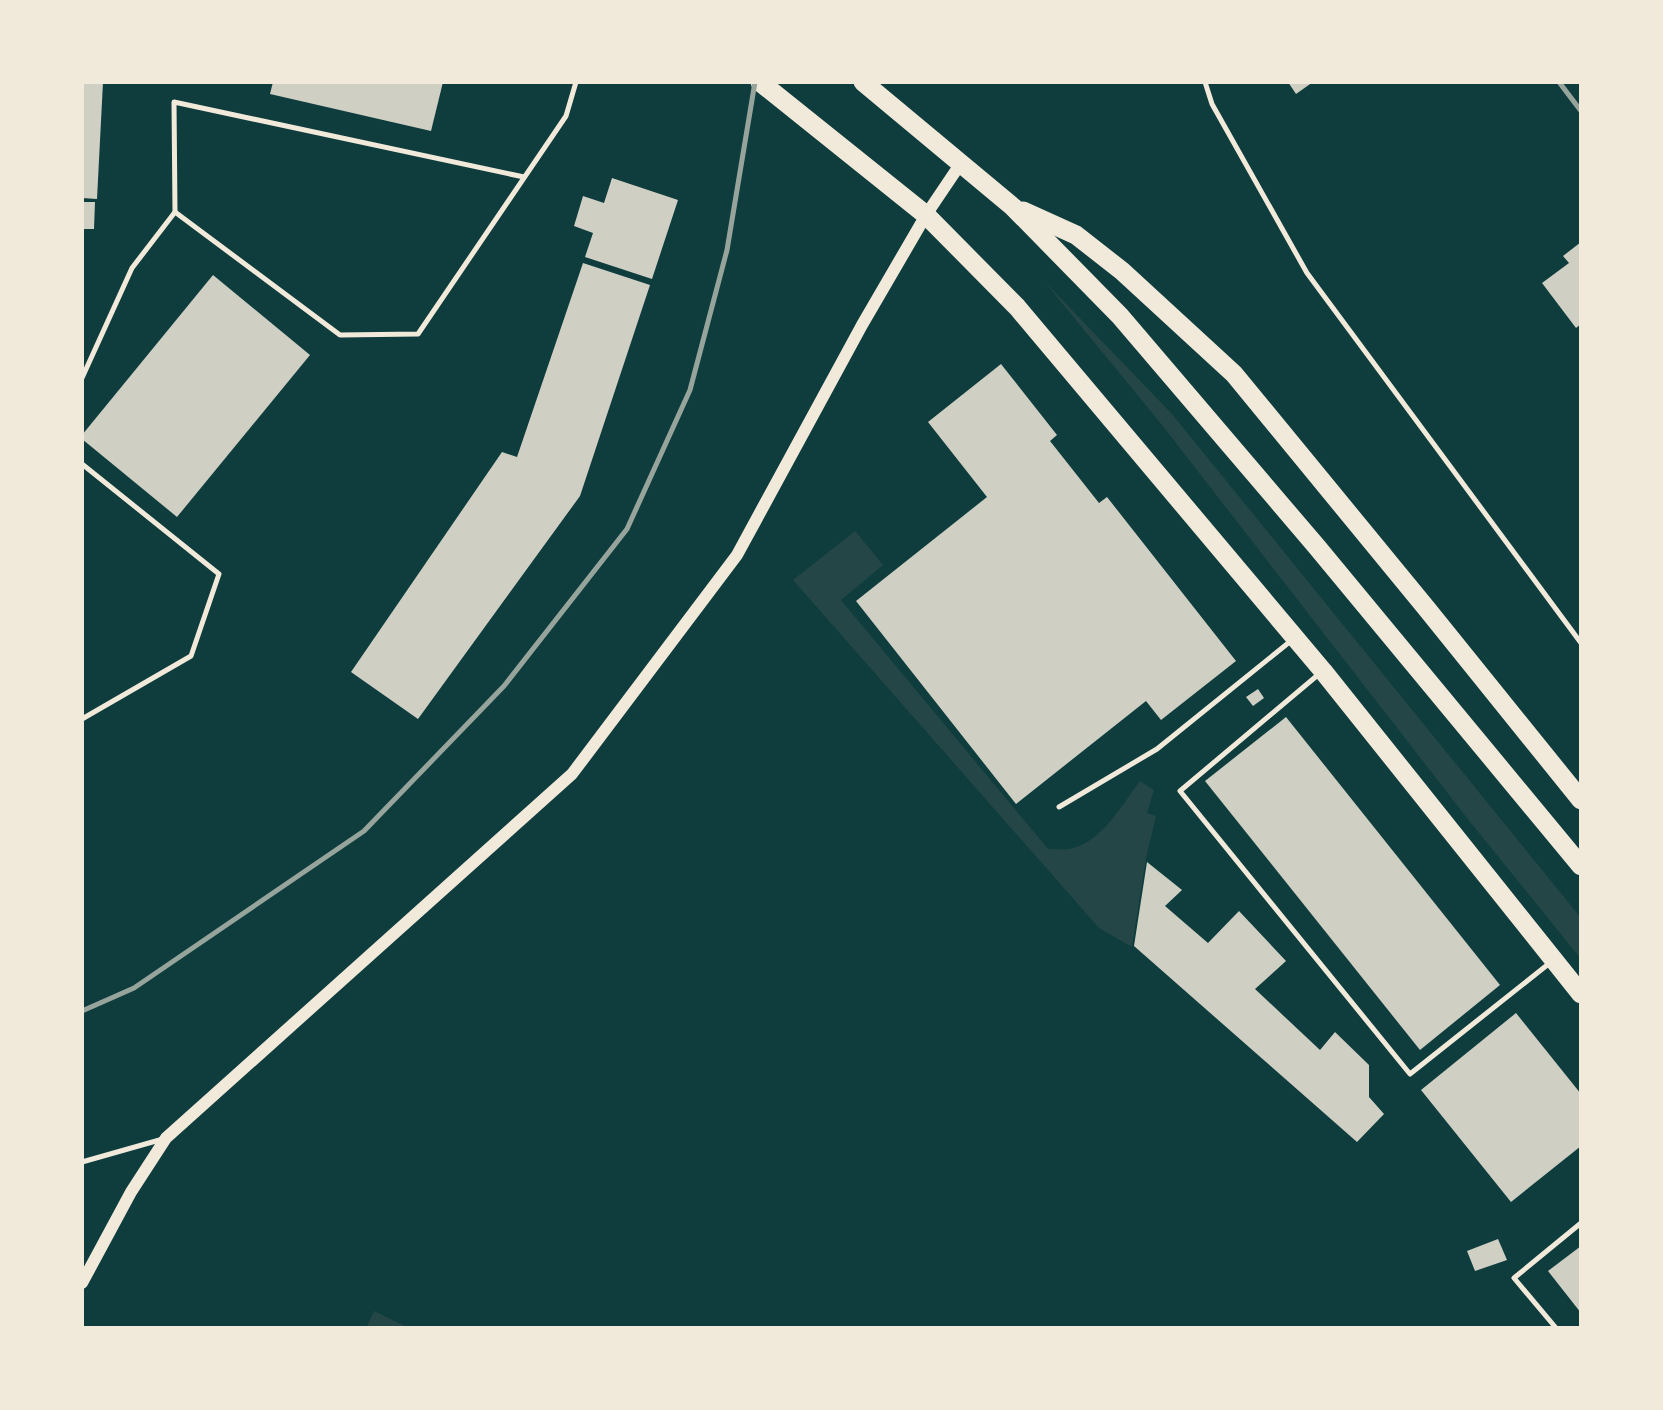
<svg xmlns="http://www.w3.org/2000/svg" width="1663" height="1410" font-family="Raleway,sans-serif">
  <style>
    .green { fill: #244646 }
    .building { fill: #cfcfc3 }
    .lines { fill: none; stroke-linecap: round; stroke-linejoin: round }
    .service { stroke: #f1e9da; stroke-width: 5 }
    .tertiary { stroke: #f1e9da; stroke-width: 12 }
    .trunk { stroke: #f1e9da; stroke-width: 19 }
    .rail { stroke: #97a49c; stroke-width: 5 }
  </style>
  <rect width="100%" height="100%" fill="#0f3d3e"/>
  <!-- green -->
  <g class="green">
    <path d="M1044,281l128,133 409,504v41l-114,-141 -305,-393z"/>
    <path d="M855,531l28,34 -42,35 207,249c7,0 15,1 22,0 32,-7 52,-44 70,-68l14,9 -7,23 9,3 -10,42 -14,89 -33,-19 -306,-348z"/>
    <path d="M374,1311l33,16v1h-41z"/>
  </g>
  <!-- building -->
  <g class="building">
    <path d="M82,82h21l-6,117 -15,-1z"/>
    <path d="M273,82h170l-12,49 -161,-37z"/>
    <path d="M1288,82h25l-17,12z"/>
    <path d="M612,178l66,22 -26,79 -67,-22 8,-24 -19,-7 9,-30 21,7z"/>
    <path d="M82,202h13l-1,27h-12z"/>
    <path d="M1581,242v82l-5,4 -34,-45 27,-20 -6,-7z"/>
    <path d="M583,263l67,22 -70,211 -162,223 -67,-47 151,-220 15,5z"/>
    <path d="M213,275l97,80 -133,162 -95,-78v-4z"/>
    <path d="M1001,364l56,71 -7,6 49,62 8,-6 129,164 -75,59 -15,-19 -130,103 -160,-203 131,-104 -59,-75z"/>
    <path d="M1258,689l6,9 -11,8 -7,-9z"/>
    <path d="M1286,717l214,268 -80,65 -215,-269z"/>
    <path d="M1147,862l35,28 -17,16 43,37 31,-32 47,50 -31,28 65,61 15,-18 34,33v32l15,17 -27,28 -223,-196z"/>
    <path d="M1516,1013l65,81v52l-70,56 -90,-112z"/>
    <path d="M1498,1239l9,21 -32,11 -8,-20z"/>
    <path d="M1581,1246v67l-33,-42z"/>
  </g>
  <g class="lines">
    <!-- service -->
    <g class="service">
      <path d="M1205,82l7,22 95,169 274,370"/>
      <path d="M175,212l-1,-110 350,75"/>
      <path d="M82,378l50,-110 43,-56 165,123 78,-1 148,-218 10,-34"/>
      <path d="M82,464l137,110 -28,82 -109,63"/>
      <path d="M1319,674l-139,117 230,283 141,-112"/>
      <path d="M1059,807l98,-58 135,-109"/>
      <path d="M82,1162l81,-23"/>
      <path d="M1556,1328l-42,-50 67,-55"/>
    </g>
    <!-- tertiary -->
    <path class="tertiary" d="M82,1283l49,-91 35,-54 406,-364 165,-219 125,-230 64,-110 35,-52"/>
    <!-- trunk -->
    <g class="trunk">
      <path d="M760,82l166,133 91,92 306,364 258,323"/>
      <path d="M863,82l150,125 107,109 197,231 264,319"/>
      <path d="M1023,211l53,24 46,36 112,103 193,235 154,191"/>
    </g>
    <!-- rail -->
    <g class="rail">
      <path d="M1559,82l22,29"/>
      <path d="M82,1011l52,-23 230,-157 140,-145 123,-157 63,-139 37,-140 28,-168"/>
    </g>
  </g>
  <!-- border -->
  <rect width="1663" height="1410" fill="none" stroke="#f1e9da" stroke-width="168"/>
</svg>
